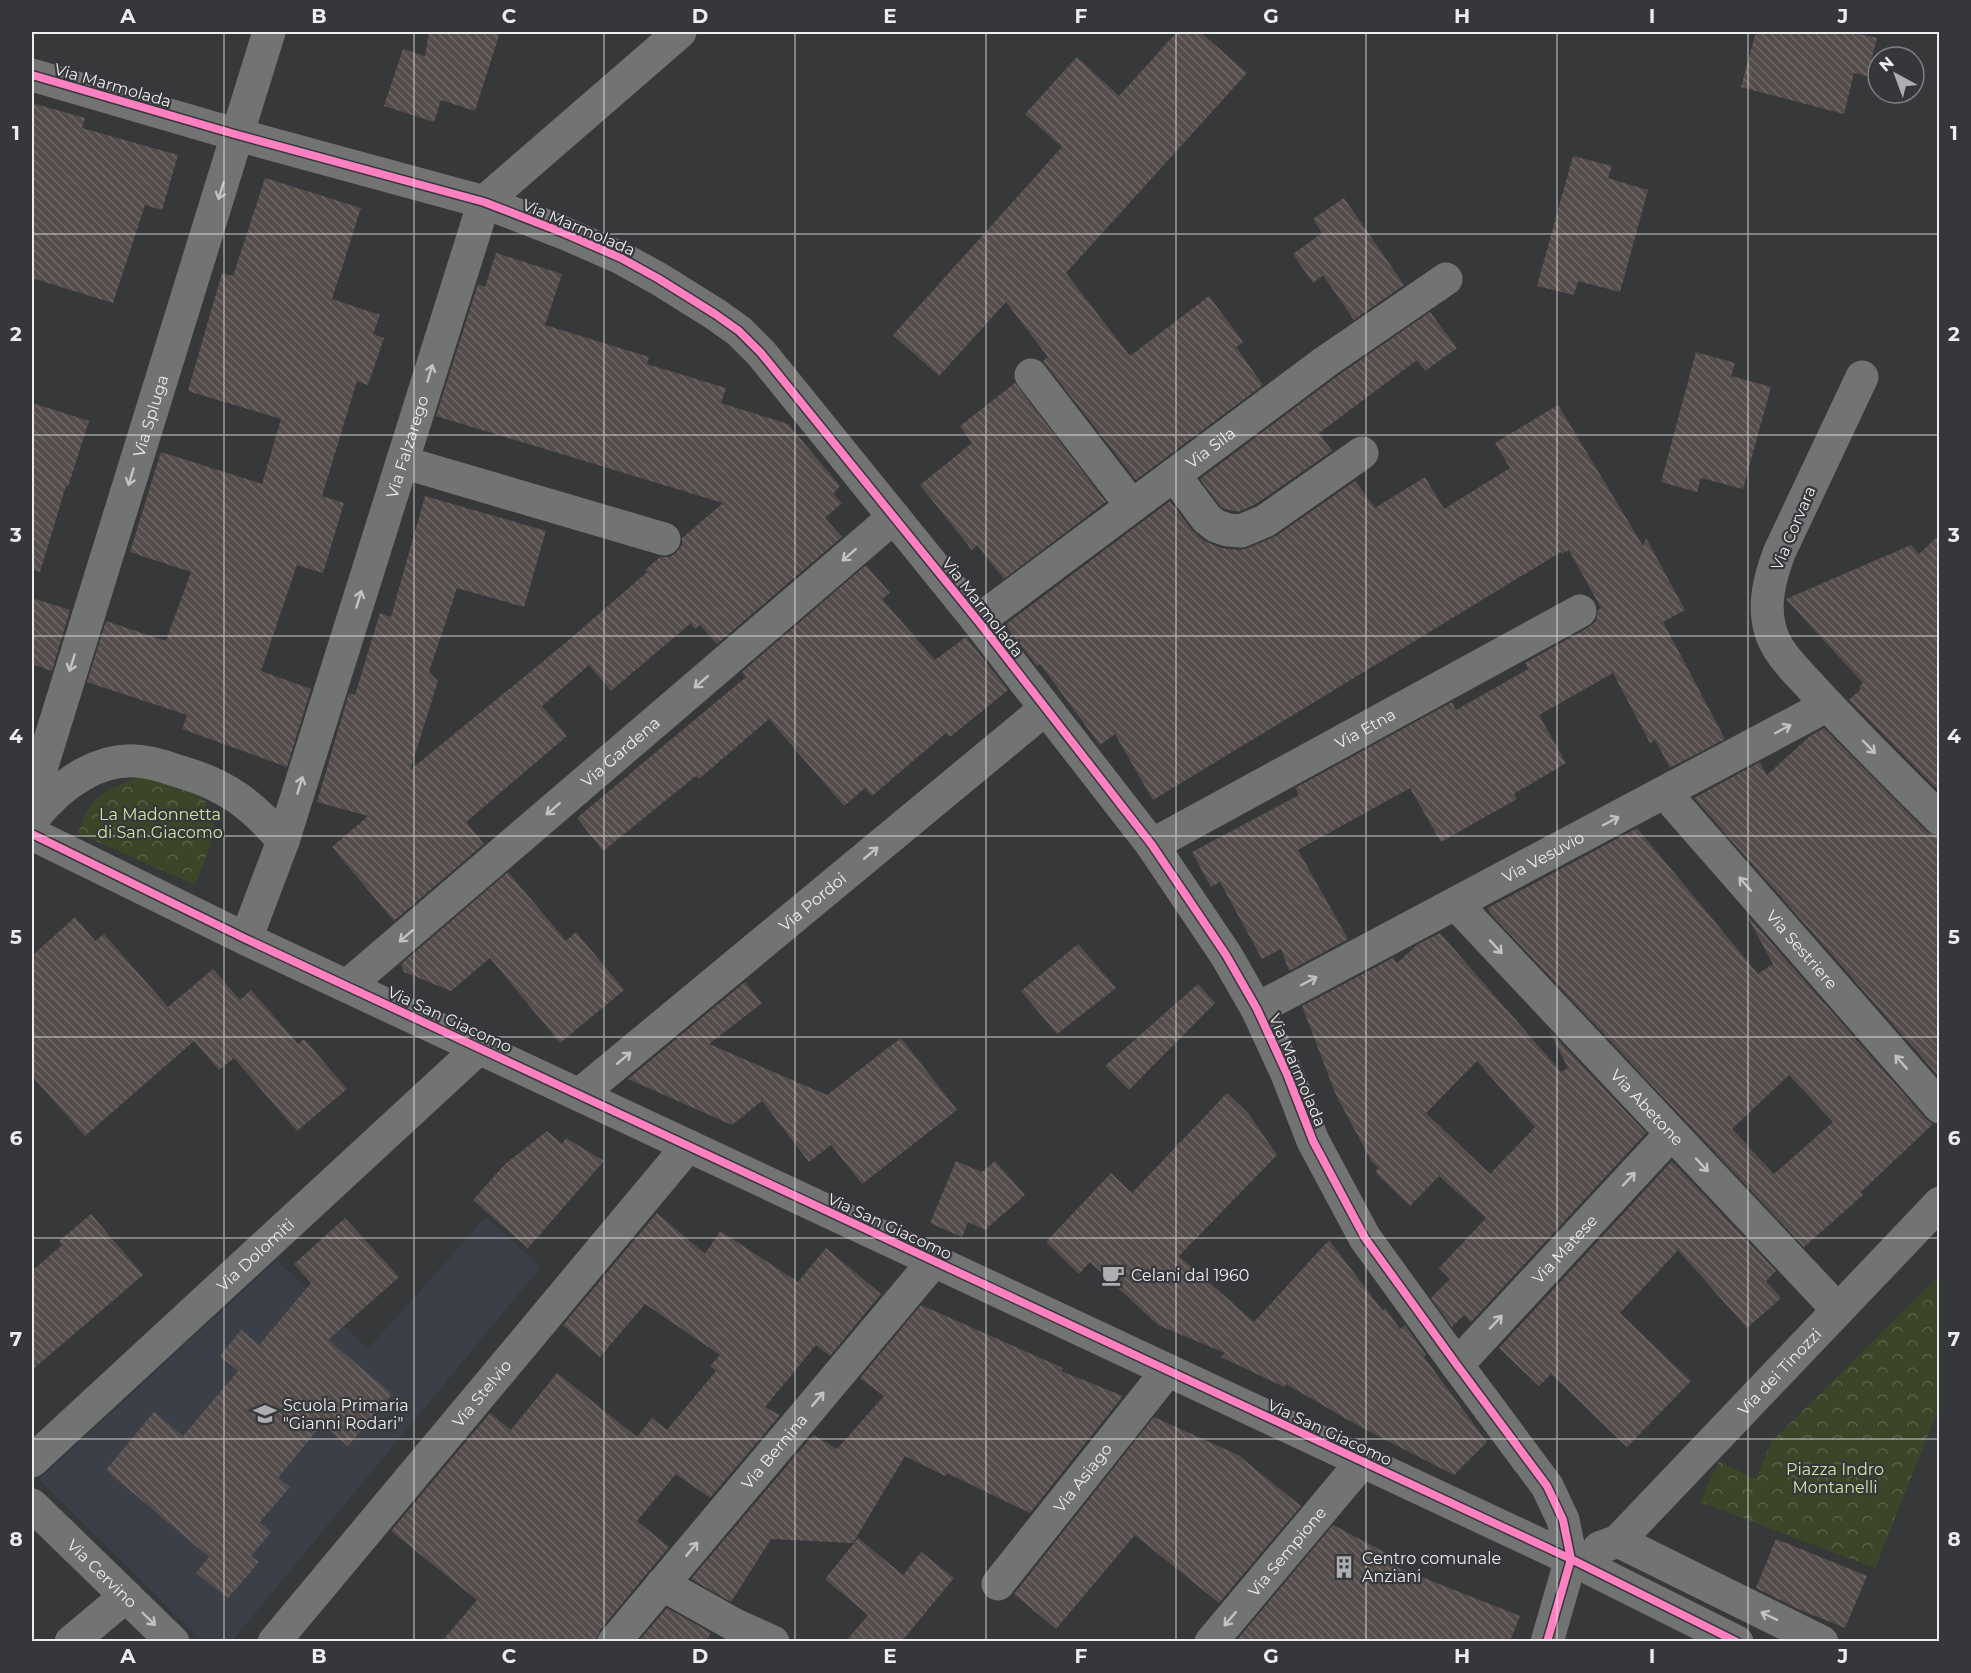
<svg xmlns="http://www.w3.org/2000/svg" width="1971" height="1673" font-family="Montserrat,sans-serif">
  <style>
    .built { fill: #3b3f47 }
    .forest { fill: url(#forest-crowns) }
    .building { fill: url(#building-back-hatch); fill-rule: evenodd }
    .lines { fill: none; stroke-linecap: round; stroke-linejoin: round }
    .street { stroke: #727373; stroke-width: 33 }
    .cycleway-casing { stroke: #36373b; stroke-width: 11 }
    .cycleway { stroke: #ff80c0; stroke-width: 8 }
    .oneway { stroke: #c1c2c4 }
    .grid { fill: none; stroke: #ecedef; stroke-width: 1.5; stroke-opacity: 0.55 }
    .labels { text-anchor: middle; stroke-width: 4.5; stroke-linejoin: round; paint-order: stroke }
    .street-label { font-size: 16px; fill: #ecedef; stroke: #36373b }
    .park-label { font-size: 16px; fill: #d2e5a0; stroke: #36373b }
    .poi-label { font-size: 16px; fill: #ecedef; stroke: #36373b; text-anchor: start }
    .neatline { fill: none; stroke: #ecedef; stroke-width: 2 }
    .grid-label { font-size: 20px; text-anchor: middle; font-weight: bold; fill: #ecedef }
  </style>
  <defs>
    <pattern id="forest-crowns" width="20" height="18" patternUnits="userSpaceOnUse" patternTransform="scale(1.5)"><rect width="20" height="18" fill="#3d4528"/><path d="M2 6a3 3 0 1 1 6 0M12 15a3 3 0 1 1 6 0" fill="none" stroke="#596048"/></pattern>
    <pattern id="building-back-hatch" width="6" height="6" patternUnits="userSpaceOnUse" patternTransform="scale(1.5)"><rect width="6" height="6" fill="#554d4c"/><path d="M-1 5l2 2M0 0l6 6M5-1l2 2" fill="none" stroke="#6e6766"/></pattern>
  </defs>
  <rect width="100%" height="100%" fill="#37383a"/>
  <!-- built -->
  <path class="built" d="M486,1217l55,50 -309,374h-30l-163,-162 238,-219 91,89z"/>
  <!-- forest -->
  <g class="forest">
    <path d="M140,777l39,7 26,17 9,25 -4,21 -15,38 -117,-52c13,-38 26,-43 62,-56z"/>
    <path d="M1939,1276v132l-64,160 -175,-66 19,-41 37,18 15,-37z"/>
  </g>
  <!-- building -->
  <g class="building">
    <path d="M429,32h71l-25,79 -34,-11 -7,22 -50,-16 19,-57 22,7z"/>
    <path d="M1177,32h23l47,41 -181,200 64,83 79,-60 34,46 -7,5 27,38 -127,95 -93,-119 5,-4 -42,-55 -67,74 -46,-41 169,-188 -37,-33 52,-57 42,39z"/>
    <path d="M1756,32h96l25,6 -10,38 -13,-3 -10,41 -103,-27z"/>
    <path d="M32,103l53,15 -3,10 96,27 -16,55 -17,-5 -32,98 -81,-25z"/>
    <path d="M1573,156l39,10 -4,12 40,12 -28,102 -42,-11 -4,14 -37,-9z"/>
    <path d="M265,178l96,30 -29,91 48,16 -7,19 11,4 -16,47 -11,-4 -35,115 22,7 -21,70 -26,-8 -36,106 50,18 -24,78 -105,-38 5,-14 -100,-33 19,-61 60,20 25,-69 -61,-20 31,-100 101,32 19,-65 -93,-28 34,-118 11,3z"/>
    <path d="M1344,198l60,87 -50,35 -31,-45 -10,8 -20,-29 29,-21 -9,-14z"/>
    <path d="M496,253l66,21 -17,51 104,32 -2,7 79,24 -5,15 67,21 52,62 -7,8 9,9 -17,15 17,19 -125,107 -17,-19 -5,4 -4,-6 -80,68 -22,-26 -47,41 25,30 -101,86 18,22 -90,77 -62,-74 36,-31 -51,-14 32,-109 6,2 25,-82 11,4 34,-121 121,35 -22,76 -67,-19 -28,84 9,9 -28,89 153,-125 84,-73 -2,-2 15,-13h9l7,-4 6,-8v-7l41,-35 -287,-87 42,-132 7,3z"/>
    <path d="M1430,312l27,36 -32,23 -8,-11 -98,73 13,18 -76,53 -18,8 -13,-3 -5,-3 -20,-27 136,-102z"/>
    <path d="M1696,352l39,11 -4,13 40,11 -28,102 -42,-11 -4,14 -36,-10z"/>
    <path d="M1015,383l91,119 -102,77 -27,-34 -5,5 -52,-65 52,-42 -12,-17z"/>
    <path d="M32,403l57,18 -21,66 -2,-1 -26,86 -8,-2z"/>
    <path d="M1558,405l85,141 3,-8 39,72 -22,12 62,117 -55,29 -15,-28 -5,3 -37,-70 -74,42 27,48 -52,31 3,5 -76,43 -31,-54 -112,62 50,89 -59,32 -8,-22 -19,10 -42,-77 -9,5 -19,-35 107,-57 -4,-7 157,-86 4,8 72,-41 -3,-6 64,-36 7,-6 2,-11 3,-2 -32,-58 -7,4 -1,-2 -408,248 -38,-66 -15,11 -60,-81 -3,2 -32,-41 165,-124 22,29 12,11 18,7 18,2 8,-2 28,-12 79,-55 20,27 50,-31 19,32 66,-41 -15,-25z"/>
    <path d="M1940,534v258l-91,-92 12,-11 -2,-2 4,-4 -77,-84 125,-54 8,9z"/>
    <path d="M866,565l24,28 -8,6 53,61 31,-23 42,53 -58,47 -4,-4 -74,63 -7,-8 -21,18 -75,-87 -70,60 -3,-3 -93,75 -26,-33 169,-141 -4,-5z"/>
    <path d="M32,598l38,12 -18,61 -20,-7z"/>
    <path d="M1824,728l103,104 13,5v241l-246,-280 66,-36 7,13 43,-39z"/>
    <path d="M1637,828l121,146 15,-10 -27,-50 180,205 7,5 -72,68 2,3 -59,52 -314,-334 -2,-5zM1789,1075l44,47 -59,52 -42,-45z"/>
    <path d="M508,872l58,69 10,-9 48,58 -64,53 -70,-85 -39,33 -47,-19 -3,-8z"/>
    <path d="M75,917l20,24 9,-7 64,73 45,-38 27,31 11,-10 47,54 6,-5 43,50 -50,42 -63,-73 -15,12 -25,-29 -109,95 -53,-60v-120z"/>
    <path d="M1440,933l121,139 7,-4 -19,-38 97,103 -175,189 -7,-7 -12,12 -21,-29 19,-19 -11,-11 47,-50 -47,-42 -29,30 -35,-34 4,-4 -7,-6 -36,-67 -34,-89 91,-48 4,5 21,-19zM1477,1061l58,66 -45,47 -64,-61z"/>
    <path d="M1078,944l38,44 -59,46 -36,-43z"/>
    <path d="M745,982l17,21 -53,41 118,51 74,-57 56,72 -95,74 -31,-39 -22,17 -47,-61 -30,24 -104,-46z"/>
    <path d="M1198,984l17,19 -86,87 -24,-24z"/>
    <path d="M1227,1093l21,20 29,42 -98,101 75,66 75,-82 54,71 2,-3 15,21 5,-4 21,30 -2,2 63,85 -33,33 -97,-50 -71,-41 -2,3 -63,-30 4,-4 -67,-28 -68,-63 -11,12 -33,-32 65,-69 21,20z"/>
    <path d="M547,1131l15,13 4,-6 38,23 -76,87 -55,-48 32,-36z"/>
    <path d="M956,1161l26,11 13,-11 30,34 -40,35 -17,-8 -6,15 -32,-14z"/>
    <path d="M1672,1161l104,110 -10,10 15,17 -34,30 -69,-78 -58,63 71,68 -64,66 -76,-73 -12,12 -40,-38z"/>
    <path d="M657,1213l48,41 15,-23 78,51 28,-34 55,46 -51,62 -14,-11 -51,62 15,8 -70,83 -34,-24 -39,47 32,26 -69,83 -4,11h-154l35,-41 -86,-69 99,-118 21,17 46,-57 80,64 15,-19 15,12 49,-59 -6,-5 10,-11 -75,-51 -45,53 -37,-32z"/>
    <path d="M91,1214l52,61 -111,95v-99l30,-26 -3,-4z"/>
    <path d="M345,1218l54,59 -71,63 64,54 -44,52 -26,-22 -44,54 12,9 -30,35 11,10 -20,24 8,6 -31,36 -32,-25 13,-16 -103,-87 48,-58 29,24 55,-65 -18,-15 21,-26 18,15 52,-62 -17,-19z"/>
    <path d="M921,1305l142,63 -2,3 62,25 -93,117 -83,-40 -2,3 -40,-20 -52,87 -82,-4 -40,63 -40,-23 122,-144 24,14 47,-53 -24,-18z"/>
    <path d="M1154,1417l84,38 63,51 -82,97 -84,-68 -79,94 -42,-35z"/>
    <path d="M1333,1525l64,34 -3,7 126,50 -10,25h-274z"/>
    <path d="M858,1538l45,37 18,-23 33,26 -52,63h-56l22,-26 -43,-36z"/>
    <path d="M1776,1539l91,37 -22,52 -47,-19 -42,-21z"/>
    <path d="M667,1608l44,25 -5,8h-67z"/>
  </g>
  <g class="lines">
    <!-- street -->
    <g class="street">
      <path d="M32,75l206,60 246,67 80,31 57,25 38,21 56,35 24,17 22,22 217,268 174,224 74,110 31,54 30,65 26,67 52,97 92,127 90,121 16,34 8,39 -24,83"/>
      <path d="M1031,375l101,131"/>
      <path d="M1862,377l-83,176c-9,25 -16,50 -9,76 6,24 27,42 42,59 41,45 85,88 128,131"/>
      <path d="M402,462l262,77"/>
      <path d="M1174,475l33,44 9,7 12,4 13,1 24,-10 97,-68"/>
      <path id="s1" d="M978,621l347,-259 121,-83"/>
      <path id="s2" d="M1665,793l275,314"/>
      <path id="s3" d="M32,798l237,-766"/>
      <path d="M32,820c27,-35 70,-68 118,-57 11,2 21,6 31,9 45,13 72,33 102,69"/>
      <path d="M32,834l214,105 1325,620 166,83"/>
      <path id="s4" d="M1152,845l428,-234"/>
      <path id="s5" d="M1456,904l382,406"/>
      <path id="s6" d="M246,939l37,-98 201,-639 196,-170"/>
      <path id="s7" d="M347,986l547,-469"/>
      <path id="s8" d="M1257,1009l571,-304"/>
      <path id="s9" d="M579,1095l466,-386"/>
      <path id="s10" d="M1457,1365l214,-231"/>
      <path id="s11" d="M32,1461l447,-413"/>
      <path id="s12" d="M32,1505l141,137"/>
      <path id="s13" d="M1618,1541l322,-338"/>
      <path d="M1599,1548l19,-7 204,101"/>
      <path d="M662,1584l71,40 40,18"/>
      <path id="s14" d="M998,1584l170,-214"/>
      <path d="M71,1642l55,-46"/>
      <path id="s15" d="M274,1642l414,-496"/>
      <path id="s16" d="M614,1642l320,-381"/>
      <path id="s17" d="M1211,1642l151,-180"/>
    </g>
    <!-- cycleway casing -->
    <g class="cycleway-casing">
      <g id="cycleway">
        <path d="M32,75l206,60 246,67 80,31 57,25 38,21 56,35 24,17 22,22 217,268 174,224 74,110 31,54 30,65 26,67 52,97 92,127 90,121 16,34 8,39 -24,83"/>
        <path d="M32,834l214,105 1325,620 166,83"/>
      </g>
    </g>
    <!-- cycleway -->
    <use href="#cycleway" class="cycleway"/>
  </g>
  <!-- one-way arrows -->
  <defs><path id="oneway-shaft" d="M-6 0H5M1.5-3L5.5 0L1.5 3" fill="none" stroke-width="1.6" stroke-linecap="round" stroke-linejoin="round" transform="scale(1.5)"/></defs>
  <g class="oneway">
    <use href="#oneway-shaft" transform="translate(221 191) rotate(107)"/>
    <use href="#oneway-shaft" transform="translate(430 373) rotate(-73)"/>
    <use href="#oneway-shaft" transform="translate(131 477) rotate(107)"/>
    <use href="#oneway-shaft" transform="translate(849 555) rotate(139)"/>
    <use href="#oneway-shaft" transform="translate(359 599) rotate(-73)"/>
    <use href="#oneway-shaft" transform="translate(72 663) rotate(107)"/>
    <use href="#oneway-shaft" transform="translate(701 682) rotate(139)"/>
    <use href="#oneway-shaft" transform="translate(1783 729) rotate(-28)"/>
    <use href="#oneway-shaft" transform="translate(1869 747) rotate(46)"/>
    <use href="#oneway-shaft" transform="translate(300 785) rotate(-73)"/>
    <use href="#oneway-shaft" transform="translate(553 809) rotate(139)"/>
    <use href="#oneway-shaft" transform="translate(1611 821) rotate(-28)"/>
    <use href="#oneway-shaft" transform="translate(871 853) rotate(-40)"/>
    <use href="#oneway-shaft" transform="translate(1745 884) rotate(-131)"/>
    <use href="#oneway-shaft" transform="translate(406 936) rotate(139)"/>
    <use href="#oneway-shaft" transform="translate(1496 947) rotate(47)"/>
    <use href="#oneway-shaft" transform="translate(1309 981) rotate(-28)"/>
    <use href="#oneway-shaft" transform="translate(624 1058) rotate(-40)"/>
    <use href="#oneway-shaft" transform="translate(1901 1062) rotate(-131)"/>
    <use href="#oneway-shaft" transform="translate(1702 1165) rotate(47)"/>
    <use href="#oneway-shaft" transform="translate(1629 1179) rotate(-47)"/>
    <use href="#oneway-shaft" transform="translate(1496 1322) rotate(-47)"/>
    <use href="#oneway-shaft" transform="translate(818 1399) rotate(-50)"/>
    <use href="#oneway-shaft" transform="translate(692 1549) rotate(-50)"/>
    <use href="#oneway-shaft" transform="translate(1769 1616) rotate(-154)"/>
    <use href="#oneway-shaft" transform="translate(149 1619) rotate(44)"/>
    <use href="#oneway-shaft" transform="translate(1230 1619) rotate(130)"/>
  </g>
  <!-- grid -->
  <path class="grid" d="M224,32v1610M414,32v1610M604,32v1610M795,32v1610M986,32v1610M1176,32v1610M1366,32v1610M1557,32v1610M1748,32v1610M32,234h1908M32,435h1908M32,636h1908M32,836h1908M32,1037h1908M32,1238h1908M32,1439h1908"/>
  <!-- icons -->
  <defs>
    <g id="cafe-bare" transform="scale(1.8)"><path d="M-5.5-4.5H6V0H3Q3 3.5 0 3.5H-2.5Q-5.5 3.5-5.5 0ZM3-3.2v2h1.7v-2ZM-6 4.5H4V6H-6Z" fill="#adaeb0" stroke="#36373b" stroke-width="2.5" paint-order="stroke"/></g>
    <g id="school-bare" transform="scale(1.8)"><path d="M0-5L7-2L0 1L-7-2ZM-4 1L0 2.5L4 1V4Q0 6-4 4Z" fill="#adaeb0" stroke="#36373b" stroke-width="2.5" paint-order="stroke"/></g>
    <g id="building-bare" transform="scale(1.8)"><path d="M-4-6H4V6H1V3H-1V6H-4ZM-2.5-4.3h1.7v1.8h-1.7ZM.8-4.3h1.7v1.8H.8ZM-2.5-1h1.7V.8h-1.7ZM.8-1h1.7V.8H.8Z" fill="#adaeb0" stroke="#36373b" stroke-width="2.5" paint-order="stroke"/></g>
  </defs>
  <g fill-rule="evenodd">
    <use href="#cafe-bare" x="1113" y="1275"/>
    <use href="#school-bare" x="265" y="1414"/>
    <use href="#building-bare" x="1344" y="1567"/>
  </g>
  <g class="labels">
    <!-- street labels -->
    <g class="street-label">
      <text transform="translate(113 85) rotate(16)" y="6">Via Marmolada</text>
      <text transform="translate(579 227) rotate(23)" y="6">Via Marmolada</text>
      <text dy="6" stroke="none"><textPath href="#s3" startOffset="400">Via Spluga</textPath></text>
      <text dy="6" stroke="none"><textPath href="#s6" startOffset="518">Via Falzarego</textPath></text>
      <text dy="6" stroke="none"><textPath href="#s1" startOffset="290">Via Sila</textPath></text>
      <text transform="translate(1793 528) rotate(-67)" y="6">Via Corvara</text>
      <text transform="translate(983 607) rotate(52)" y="6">Via Marmolada</text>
      <text dy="6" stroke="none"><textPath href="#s4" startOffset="243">Via Etna</textPath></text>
      <text dy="6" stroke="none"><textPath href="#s7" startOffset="360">Via Gardena</textPath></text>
      <text dy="6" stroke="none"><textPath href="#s8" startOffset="324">Via Vesuvio</textPath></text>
      <text dy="6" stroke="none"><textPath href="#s9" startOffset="303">Via Pordoi</textPath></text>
      <text dy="6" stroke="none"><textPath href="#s2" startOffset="208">Via Sestriere</textPath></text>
      <text transform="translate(450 1019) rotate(25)" y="6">Via San Giacomo</text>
      <text transform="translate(1298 1070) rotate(67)" y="6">Via Marmolada</text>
      <text dy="6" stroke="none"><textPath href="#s5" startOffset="279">Via Abetone</textPath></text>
      <text transform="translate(890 1226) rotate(25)" y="6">Via San Giacomo</text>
      <text dy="6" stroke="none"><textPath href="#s10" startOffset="158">Via Matese</textPath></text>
      <text dy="6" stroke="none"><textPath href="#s11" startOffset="304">Via Dolomiti</textPath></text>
      <text dy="6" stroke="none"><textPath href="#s13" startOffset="234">Via dei Tinozzi</textPath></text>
      <text dy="6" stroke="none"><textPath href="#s15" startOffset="324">Via Stelvio</textPath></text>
      <text transform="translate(1330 1432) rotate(25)" y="6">Via San Giacomo</text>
      <text dy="6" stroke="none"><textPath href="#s16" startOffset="249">Via Bernina</textPath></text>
      <text dy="6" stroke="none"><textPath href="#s14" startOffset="136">Via Asiago</textPath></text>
      <text dy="6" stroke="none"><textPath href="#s17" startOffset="118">Via Sempione</textPath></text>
      <text dy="6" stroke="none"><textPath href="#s12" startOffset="98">Via Cervino</textPath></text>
    </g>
    <!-- park labels -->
    <g class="park-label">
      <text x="160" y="820">La Madonnetta<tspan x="160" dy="18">di San Giacomo</tspan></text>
      <text x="1835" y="1475">Piazza Indro<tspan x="1835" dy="18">Montanelli</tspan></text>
    </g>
    <!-- poi labels -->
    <g class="poi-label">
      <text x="1131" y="1281">Celani dal 1960</text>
      <text x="283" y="1411">Scuola Primaria<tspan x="283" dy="18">"Gianni Rodari"</tspan></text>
      <text x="1362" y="1564">Centro comunale<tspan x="1362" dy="18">Anziani</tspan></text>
    </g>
  </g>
  <!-- border -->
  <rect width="1971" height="1673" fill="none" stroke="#36373b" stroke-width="66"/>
  <!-- north arrow -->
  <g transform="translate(1896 75) rotate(319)"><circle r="28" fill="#36373b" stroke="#7f8083" stroke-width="1.5"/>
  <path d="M0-4.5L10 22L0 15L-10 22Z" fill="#adaeb0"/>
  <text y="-9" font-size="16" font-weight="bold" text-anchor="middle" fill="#ecedef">N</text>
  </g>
  <rect x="33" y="33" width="1905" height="1607" class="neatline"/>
  <g class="grid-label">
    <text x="128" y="23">A</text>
    <text x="319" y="23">B</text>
    <text x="509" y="23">C</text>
    <text x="700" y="23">D</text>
    <text x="890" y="23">E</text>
    <text x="1081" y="23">F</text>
    <text x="1271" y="23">G</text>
    <text x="1462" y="23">H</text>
    <text x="1652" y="23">I</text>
    <text x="1843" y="23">J</text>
    <text x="16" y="140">1</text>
    <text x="1954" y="140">1</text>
    <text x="16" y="341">2</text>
    <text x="1954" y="341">2</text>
    <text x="16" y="542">3</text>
    <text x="1954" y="542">3</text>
    <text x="16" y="743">4</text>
    <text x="1954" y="743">4</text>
    <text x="16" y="944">5</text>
    <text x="1954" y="944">5</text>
    <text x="16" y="1145">6</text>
    <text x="1954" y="1145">6</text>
    <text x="16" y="1346">7</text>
    <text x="1954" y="1346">7</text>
    <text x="16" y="1546">8</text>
    <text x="1954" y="1546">8</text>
    <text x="128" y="1663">A</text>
    <text x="319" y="1663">B</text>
    <text x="509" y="1663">C</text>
    <text x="700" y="1663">D</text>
    <text x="890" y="1663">E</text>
    <text x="1081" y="1663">F</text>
    <text x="1271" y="1663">G</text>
    <text x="1462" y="1663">H</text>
    <text x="1652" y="1663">I</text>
    <text x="1843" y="1663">J</text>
  </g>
</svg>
